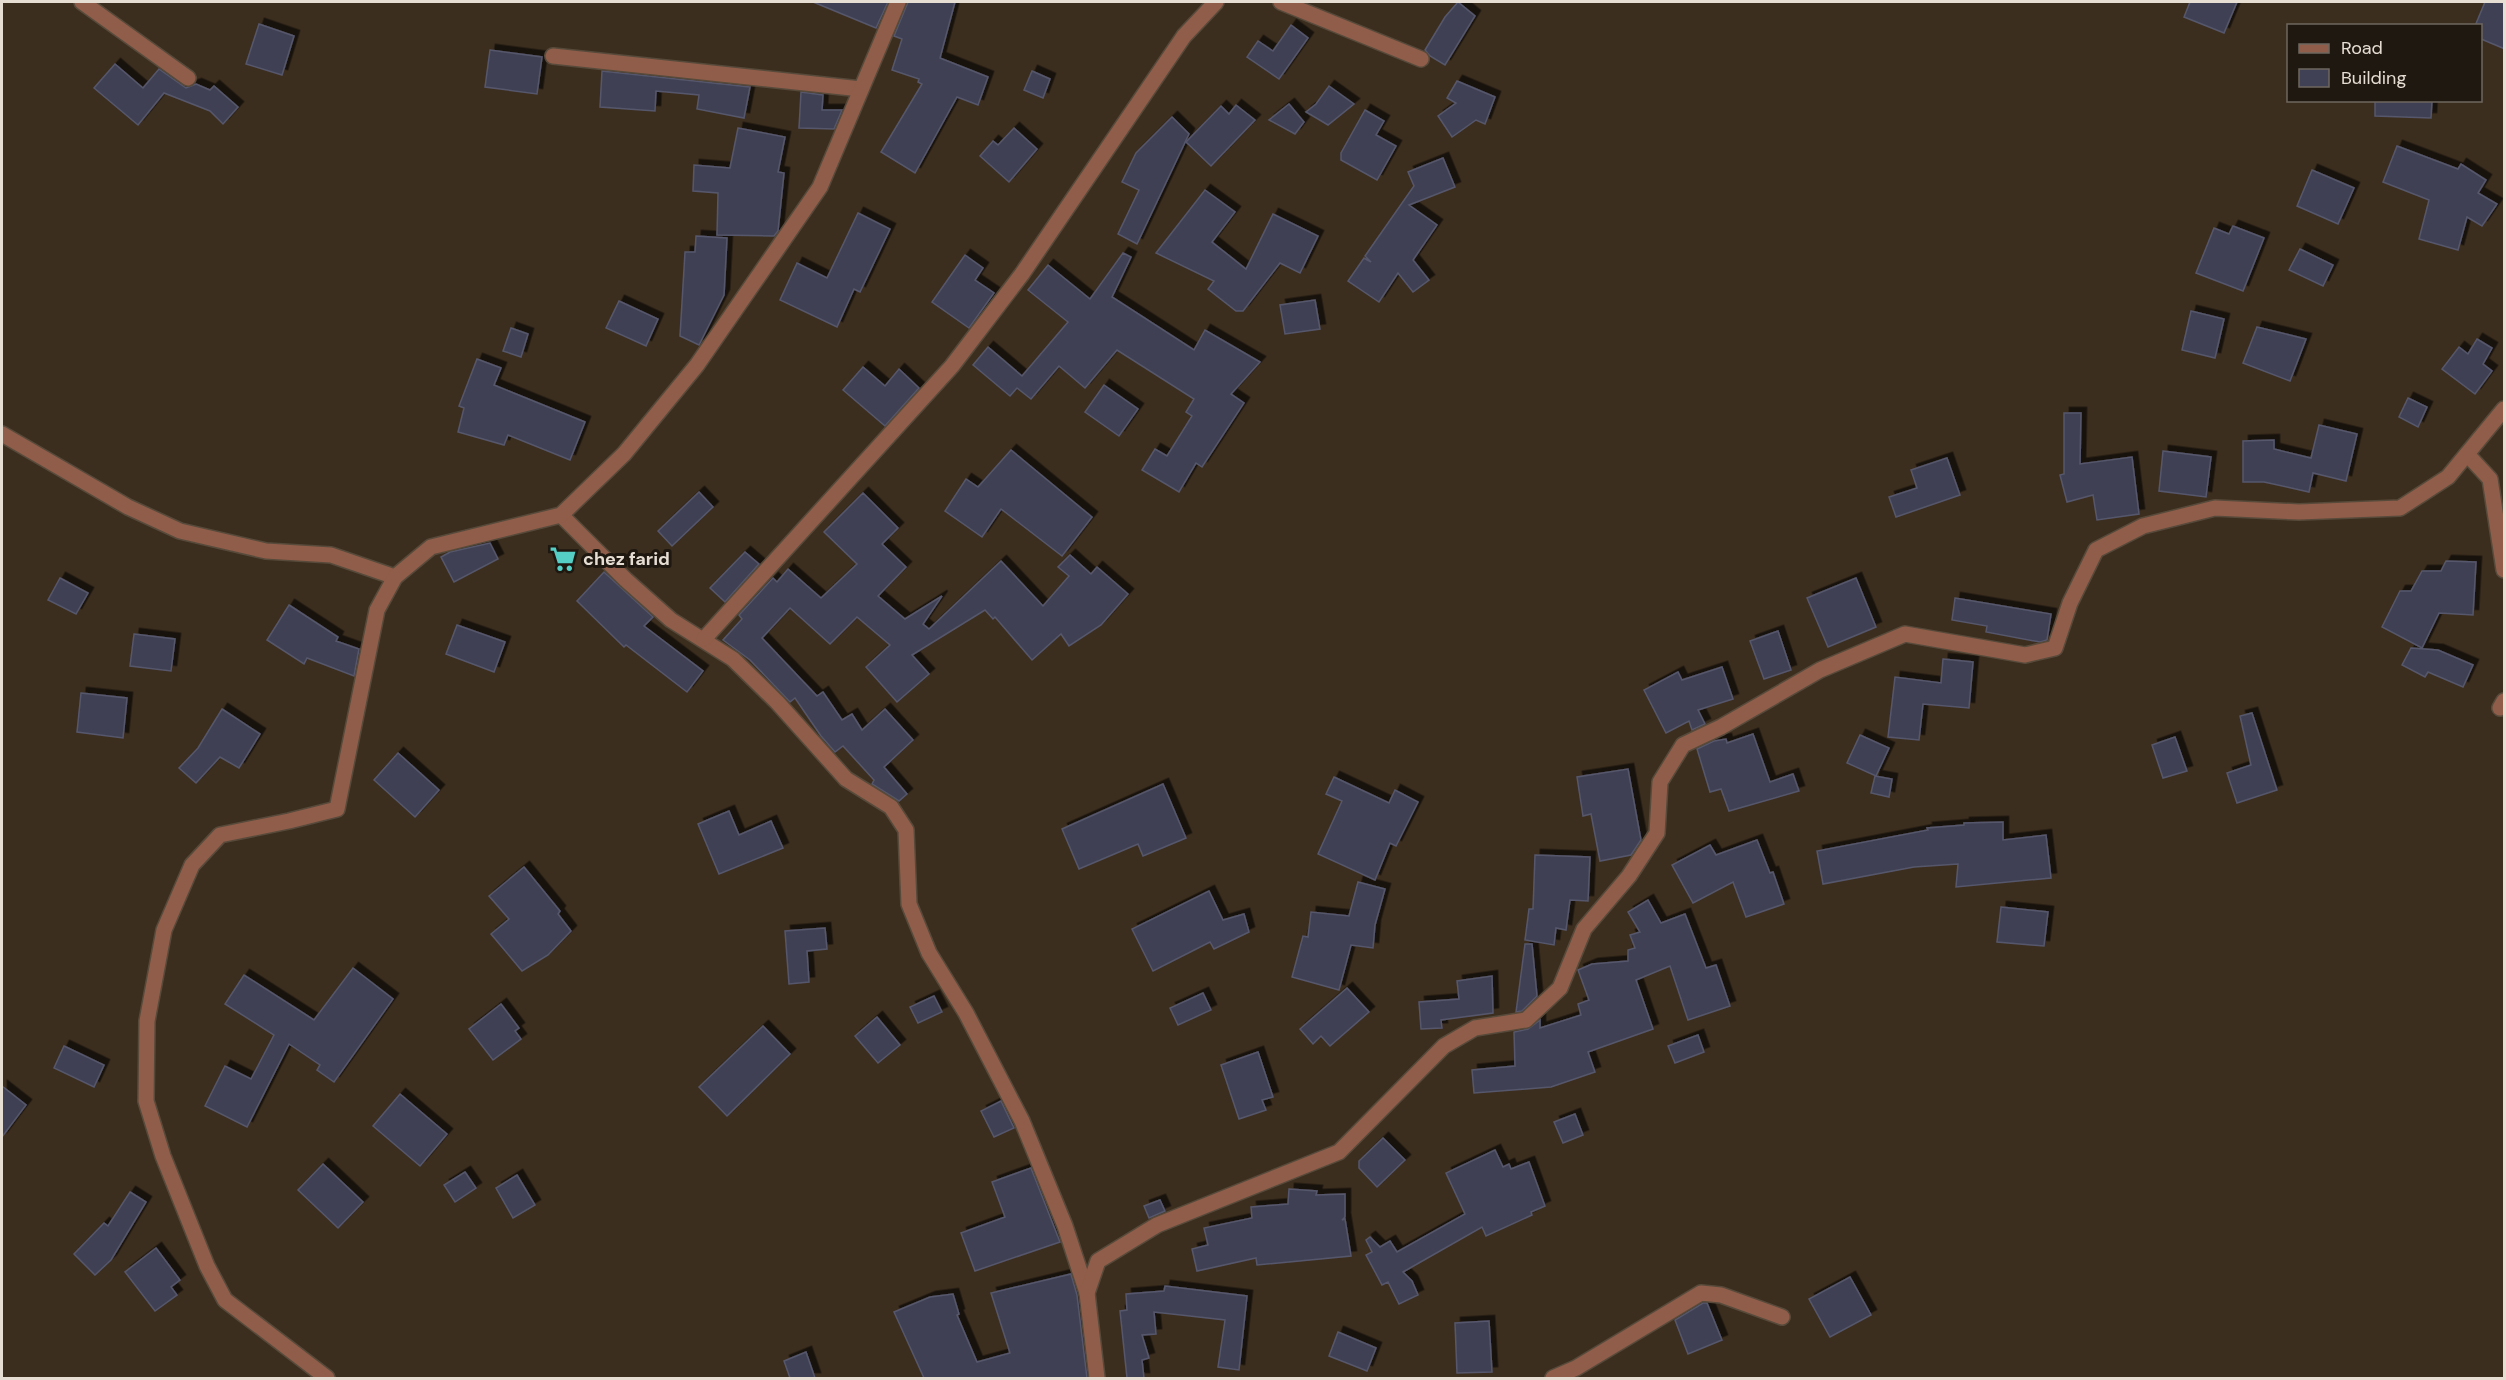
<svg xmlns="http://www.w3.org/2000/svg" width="2506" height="1380" font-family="'DM Sans',sans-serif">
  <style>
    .building { fill: #404155; stroke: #56576c; stroke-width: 1.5; filter: url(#shadow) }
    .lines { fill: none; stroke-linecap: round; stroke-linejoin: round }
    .street-casing { stroke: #574a3b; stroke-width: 18 }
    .street { stroke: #8f5d49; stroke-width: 15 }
    .labels { text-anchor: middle; stroke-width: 6; stroke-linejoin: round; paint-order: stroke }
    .poi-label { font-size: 18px; font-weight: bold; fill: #e6ddd3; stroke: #1e1811; text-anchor: start }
  </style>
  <defs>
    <filter id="shadow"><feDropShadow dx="5.5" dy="-5.5" stdDeviation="0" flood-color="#0009"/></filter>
  </defs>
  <rect width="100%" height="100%" fill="#3c2e1e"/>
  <!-- building -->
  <g class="building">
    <path d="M813,2h75l-12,26z"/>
    <path d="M908,2h47l-15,56 48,19 -10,28 -21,-8 -42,76 -34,-21 41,-68 -4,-2 1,-3 -27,-9 10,-31 -8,-3z"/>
    <path d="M1458,2l17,14 -30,49 -15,-9 -5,-6 20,-33z"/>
    <path d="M2190,2h47l-13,31 -40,-16z"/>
    <path d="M2485,2h20v47l-24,-10v-13h-6z"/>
    <path d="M259,24l35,12 -12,39 -36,-11z"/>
    <path d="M1291,25l17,13 -29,41 -32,-22 11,-16 15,10z"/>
    <path d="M490,50l52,7 -5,37 -52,-7z"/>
    <path d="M115,64l28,24 16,-19 27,19 10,-4 14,6 4,-4 24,21 -15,17 -13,-13 -46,-18 -26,32 -44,-37z"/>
    <path d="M602,71l148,16 -6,31 -47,-9 2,-14 -43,-4 -1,20 -55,-4z"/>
    <path d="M1032,71l18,8 -7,19 -19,-8z"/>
    <path d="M1457,81l38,16 -10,27 -9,-4 -24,17 -14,-21 18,-13 -9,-5z"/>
    <path d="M1329,86l25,18 -26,21 -22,-13 10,-8z"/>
    <path d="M801,92l22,3 -1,15h20l-8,19 -35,-1z"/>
    <path d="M2375,100h57l-1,18 -56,-2z"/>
    <path d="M1289,104l15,18 -9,12 -26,-14z"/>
    <path d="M1236,105l19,15 -44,46 -25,-24 35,-36 8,8z"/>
    <path d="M1365,110l19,11 -8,14 20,11 -19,34 -36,-20v-7z"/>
    <path d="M1172,117l17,17 -52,110 -19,-10 21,-44 -17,-8 14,-29z"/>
    <path d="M738,128l47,9 -7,35 6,1 -6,58 -4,5 -57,-1 1,-42 -25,-2 1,-26 36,3z"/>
    <path d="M1014,128l23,21 -28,33 -29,-26 13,-15 5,4z"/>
    <path d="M2397,146l61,23 3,-5 25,16 -8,13 19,11 -15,22 -15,-9 -9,33 -39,-11 10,-39 -46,-18z"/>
    <path d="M1443,158l12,29 -46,18 28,20 -24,35 16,20 -16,12 -15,-19 -19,29 -31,-21 16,-23 7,4 -6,-6 49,-70 -6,-14z"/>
    <path d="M2312,170l42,18 -16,36 -41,-18z"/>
    <path d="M1205,190l30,22 -23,30 34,27 27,-55 45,22 -18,37 -20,-10 -37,48h-7l-28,-22 6,-8 -58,-28z"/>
    <path d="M858,213l32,16 -30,63 -6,-3 -17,38 -57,-27 17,-37 30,15z"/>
    <path d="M2233,226l31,12 -21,53 -47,-18 18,-45 15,6z"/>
    <path d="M696,236l31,2 -3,57 -25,50 -19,-9 5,-84h10z"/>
    <path d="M2300,249l33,16 -10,21 -34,-16z"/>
    <path d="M1123,253l8,4 -19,40 82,53 11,-20 55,32 -29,32 13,9 -42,64 -6,-4 -17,29 -37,-22 13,-21 12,7 25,-40 -6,-4 8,-13 -77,-49 -32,38 -26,-22 -28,33 -14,-11 -7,8 -37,-31 15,-18 34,29 46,-54 -40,-32 20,-25 42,34z"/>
    <path d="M965,255l18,13 -8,12 19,13 -25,35 -37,-26z"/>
    <path d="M1315,300l5,29 -35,5 -5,-29z"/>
    <path d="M619,301l39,18 -12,27 -40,-18z"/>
    <path d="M2191,311l33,8 -9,39 -33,-8z"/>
    <path d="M2257,327l49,12 -16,42 -47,-18z"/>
    <path d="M511,328l17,6 -7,23 -18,-6z"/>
    <path d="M2477,339l15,9 -9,16 9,7 -17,23 -33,-25 17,-22 9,7z"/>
    <path d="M477,359l24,9 -7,17 91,37 -15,38 -62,-25 -4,10 -46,-13 6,-24 -5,-2z"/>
    <path d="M863,367l22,19 14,-17 20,19 -34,38 -42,-36z"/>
    <path d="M1104,385l34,24 -19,27 -34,-24z"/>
    <path d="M2408,398l19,9 -9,20 -19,-10z"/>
    <path d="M2064,413h17l-1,51 52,-7 7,57 -42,6 -4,-25 -26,7 -7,-27 4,-1z"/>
    <path d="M2319,425l38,9 -11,47 -33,-8 -4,19 -45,-10h-21v-41l31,-1v9l37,9z"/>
    <path d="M1011,450l81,67 -30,39 -61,-47 -19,28 -37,-26 21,-32 12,8z"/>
    <path d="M2163,451l48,6 -5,40 -47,-6z"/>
    <path d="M1947,458l13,37 -64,22 -7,-20 28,-9 -6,-18z"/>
    <path d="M699,492l14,15 -41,39 -14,-15z"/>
    <path d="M863,493l35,35 -16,16 24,23 -28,29 27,23 37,-23 -19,28 6,5 72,-68 42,45 26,-30 -11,-9 12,-12 21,19 6,-7 31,27 -27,31 -32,21 -8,-12 -29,26 -37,-43 -2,2 -8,-9 -73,45 17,19 -32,28 -31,-35 24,-22 -33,-28 -27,27 -40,-36 -28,30 55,58 6,-4 19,28 10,-6 10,16 23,-21 28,31 -29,27 23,27 -8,7 -27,-17 2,-4 -31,-34 -8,6 -14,-16 -26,-38 -5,4 -40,-42 -27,-20 19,-21 -3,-4 34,-37 4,4 11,-13 33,29 36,-34 -33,-32z"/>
    <path d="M490,543l8,16 -44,23 -13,-25 9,-5z"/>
    <path d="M745,552l14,12 -34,38 -15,-14z"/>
    <path d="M2446,561l30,1 -3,53 -34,-2 -17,35 -40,-21 18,-36h11l11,-20h19z"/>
    <path d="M604,572l49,45 -9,9 59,45 -16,21 -61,-47 -2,2 -47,-46z"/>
    <path d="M60,578l28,15 -12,21 -28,-14z"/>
    <path d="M1856,578l20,49 -48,20 -21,-49z"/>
    <path d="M1955,598l96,16 -4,26 -7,2 -54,-10 1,-6 -35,-6z"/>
    <path d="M289,605l49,32 -2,4 23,8 -5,27 -47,-18 -3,6 -37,-24z"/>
    <path d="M457,625l48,17 -11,30 -48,-18z"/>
    <path d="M1778,631l13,39 -27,9 -14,-38z"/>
    <path d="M134,634l41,5 -4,32 -41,-5z"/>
    <path d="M2411,648l27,2 35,15 -10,22 -35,-15 -3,5 -23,-12z"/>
    <path d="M1943,659l30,3 -4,46 -46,-4 -4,36 -31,-3 7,-60 46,6z"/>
    <path d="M1722,667l11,32 -35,11 7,14 -13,6 -3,-9 -23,12 -22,-43 34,-18 4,8z"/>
    <path d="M81,693l46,5 -4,40 -46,-6z"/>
    <path d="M222,709l38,25 -21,34 -19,-11 -24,26 -17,-15 19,-20z"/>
    <path d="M2252,713l25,77 -40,13 -10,-30 24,-8 -11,-49z"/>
    <path d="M1753,734l17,48 23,-8 6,17 -70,20 -8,-22 -11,3 -13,-43 17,-8 12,-2 1,4z"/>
    <path d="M1860,735l29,13 -13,28 -29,-13z"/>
    <path d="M2175,737l12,34 -24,7 -11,-33z"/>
    <path d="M398,753l41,37 -24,27 -41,-37z"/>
    <path d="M1628,769l13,71 -10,15 -31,6 -9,-47 -8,2 -6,-39z"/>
    <path d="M1875,776l17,3 -3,18 -18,-4z"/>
    <path d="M1334,777l55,26 6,-13 23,12 -22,44 -6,-3 -15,37 -57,-26 24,-53 -16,-7z"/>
    <path d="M1163,784l23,54 -43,18 -5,-12 -59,25 -17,-40z"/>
    <path d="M729,811l10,24 32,-14 12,27 -64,26 -21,-50z"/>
    <path d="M2003,822v18l43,-5 5,43 -95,9 2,-23 -44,3 -91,17 -6,-33 111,-21 -1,-2 37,-3v-2z"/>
    <path d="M1757,840l13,33 3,-1 11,32 -38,13 -13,-35 -40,21 -21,-38 38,-20 6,10z"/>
    <path d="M1535,855l55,2 -2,44 -18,-1 -4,30 -10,-2 -2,17 -29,-5 4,-31h4z"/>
    <path d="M524,867l36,44 -2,3 13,17 -23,24 -26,16 -31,-37 18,-15 -20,-23z"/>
    <path d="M1358,882l27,7 -10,36 -2,23 -22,-3 -12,45 -47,-13 11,-41 5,1 3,-25 38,4z"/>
    <path d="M1209,891l14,29 21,-6 5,18 -35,17 -4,-7 -57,29 -21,-42z"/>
    <path d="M1648,900l13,23 24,-9 21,54 10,-3 14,41 -42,14 -18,-54 -34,14 17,49 -65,23 7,20 -44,15 -77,6 -2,-23 43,-4 -1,-34 14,-3 12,-9v8l41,-13 -3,-11 11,-4 -11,-30 14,-6 36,-3v-11l7,-2 -5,-13 10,-3 -12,-20z"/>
    <path d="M2001,907l47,5 -4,34 -47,-4z"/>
    <path d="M825,928l2,21 -20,2 2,31 -20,2 -4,-53z"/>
    <path d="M1525,944h7l5,52 -15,15 -6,1z"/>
    <path d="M353,968l40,31 -59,83 -17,-12 3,-5 -31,-21 -42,83 -42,-21 20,-40 26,13 23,-44 -49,-31 19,-29 70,45z"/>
    <path d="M1492,976l1,37 -52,7 1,8 -21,1 -2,-27 40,-3 -2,-18z"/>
    <path d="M1347,988l22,24 -39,34 -9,-10 -8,8 -13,-15z"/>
    <path d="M1203,993l8,17 -33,15 -8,-17z"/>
    <path d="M934,996l8,16 -24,11 -8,-16z"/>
    <path d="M501,1004l18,24 -4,3 6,8 -28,21 -24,-31z"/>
    <path d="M877,1017l23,28 -22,18 -23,-27z"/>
    <path d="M763,1026l27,28 -63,62 -28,-29z"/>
    <path d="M1698,1035l6,17 -29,11 -7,-17z"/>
    <path d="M64,1046l40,19 -10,22 -40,-19z"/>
    <path d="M1258,1052l15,45 -11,3 4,10 -27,9 -18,-54z"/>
    <path d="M2,1086l24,19 -24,32z"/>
    <path d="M400,1094l47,40 -27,32 -47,-40z"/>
    <path d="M1001,1101l13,27 -20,9 -13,-26z"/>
    <path d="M1575,1114l8,21 -20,8 -9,-21z"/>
    <path d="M1383,1138l22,22 -28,27 -18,-19v-7z"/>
    <path d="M1495,1150l8,17 6,-3 2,5 18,-7 16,44 -14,6 1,3 -46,21 -4,-9 -79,45 9,9 6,14 -19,9 -11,-22 -6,3 -16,-30 6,-3 -6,-12 4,-3 10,10 10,-6 7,11 68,-38 -19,-41z"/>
    <path d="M323,1164l40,38 -25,26 -40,-38z"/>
    <path d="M1031,1168l29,74 -85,29 -14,-38 44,-16 -13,-35z"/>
    <path d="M465,1172l11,16 -21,14 -11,-17z"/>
    <path d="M517,1175l18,30 -22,13 -17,-30z"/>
    <path d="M1289,1189l28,2 -1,4 29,-1v23l-3,3 3,-1 6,37 -94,9 -1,-7 -59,13 -5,-22 16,-4 -4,-17 48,-10 -1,-11 37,-3z"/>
    <path d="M130,1192l16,10 -35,58 -16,15 -21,-21 30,-31 4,3z"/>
    <path d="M1160,1200l5,11 -16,7 -5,-12z"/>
    <path d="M156,1248l24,32 -9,7 6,8 -22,16 -30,-39z"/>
    <path d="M1071,1274l6,21 10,83h-163l-30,-66 36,-15 23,-3 6,20 -2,1 20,47 33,-9 -19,-60z"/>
    <path d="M1850,1277l21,38 -41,22 -21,-38z"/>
    <path d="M1165,1286l82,10 -8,74 -21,-3 7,-47 -71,-8 2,22 -14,1 7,23 -7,2 2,18h-17l-7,-67 7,-1 -1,-16 38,-3z"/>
    <path d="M1703,1303h4l15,37 -34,14 -13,-34z"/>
    <path d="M1489,1321l3,51 -35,1 -2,-50z"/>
    <path d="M1338,1332l38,16 -9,23 -38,-15z"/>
    <path d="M806,1352l9,26h-25l-6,-17z"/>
  </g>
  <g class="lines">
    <!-- street casing -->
    <g class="street-casing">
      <g id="street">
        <path d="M82,2l106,76"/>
        <path d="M1281,2l140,57"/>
        <path d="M553,56l308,33"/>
        <path d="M2,434l126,73 52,24 86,20 65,4 64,22"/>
        <path d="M2467,454l23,25 14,91"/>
        <path d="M561,515l65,65 45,40 62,39 44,43 69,77 45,28 15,23 3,74 20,49 37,60 56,108 43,105 22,67"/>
        <path d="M704,639l248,-273 70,-92 162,-238 32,-34"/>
        <path d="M2500,708l4,-7"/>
        <path d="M327,1378l-102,-78 -18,-34 -44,-110 -17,-55 1,-80 17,-91 28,-65 28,-30 69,-14 48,-12 40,-199 18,-33 36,-30 130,-32 63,-61 73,-89 123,-178 78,-185"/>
        <path d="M1097,1378l-10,-85 11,-32 59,-36 182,-73 105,-106 31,-18 51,-8 34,-32 24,-59 45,-53 28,-43 3,-51 23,-37 38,-18 99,-57 85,-36 120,21 30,-7 15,-45 26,-53 47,-24 72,-18 84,4 101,-4 48,-31 56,-68"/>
        <path d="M1553,1378l23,-10 125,-75 20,2 61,22"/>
      </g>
    </g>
    <!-- street -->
    <use href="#street" class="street"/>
  </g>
  <!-- icons -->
  <defs>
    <g id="supermarket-bare" transform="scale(2.07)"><path d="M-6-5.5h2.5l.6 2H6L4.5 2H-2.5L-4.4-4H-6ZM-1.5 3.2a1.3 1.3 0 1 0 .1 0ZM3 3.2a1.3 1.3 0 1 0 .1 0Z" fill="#55cec6" stroke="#1e1811" stroke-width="2.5" paint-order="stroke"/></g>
  </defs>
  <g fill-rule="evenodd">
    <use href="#supermarket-bare" x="563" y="559"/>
  </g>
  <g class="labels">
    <!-- poi labels -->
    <g class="poi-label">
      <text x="583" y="565">chez farid</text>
    </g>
  </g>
  <!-- border -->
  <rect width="2506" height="1380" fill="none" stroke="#e6ddd3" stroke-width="6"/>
  <!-- legend -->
  <rect x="2287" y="24" width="195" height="78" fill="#1e1811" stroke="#6e675f" stroke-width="1.5"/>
  <rect x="2299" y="44" width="30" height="9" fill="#8f5d49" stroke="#6e675f" stroke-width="1.5"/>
  <text x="2341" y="54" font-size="18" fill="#e6ddd3">Road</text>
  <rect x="2299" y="69" width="30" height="18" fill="#404155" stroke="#6e675f" stroke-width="1.5"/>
  <text x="2341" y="84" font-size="18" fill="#e6ddd3">Building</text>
</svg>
